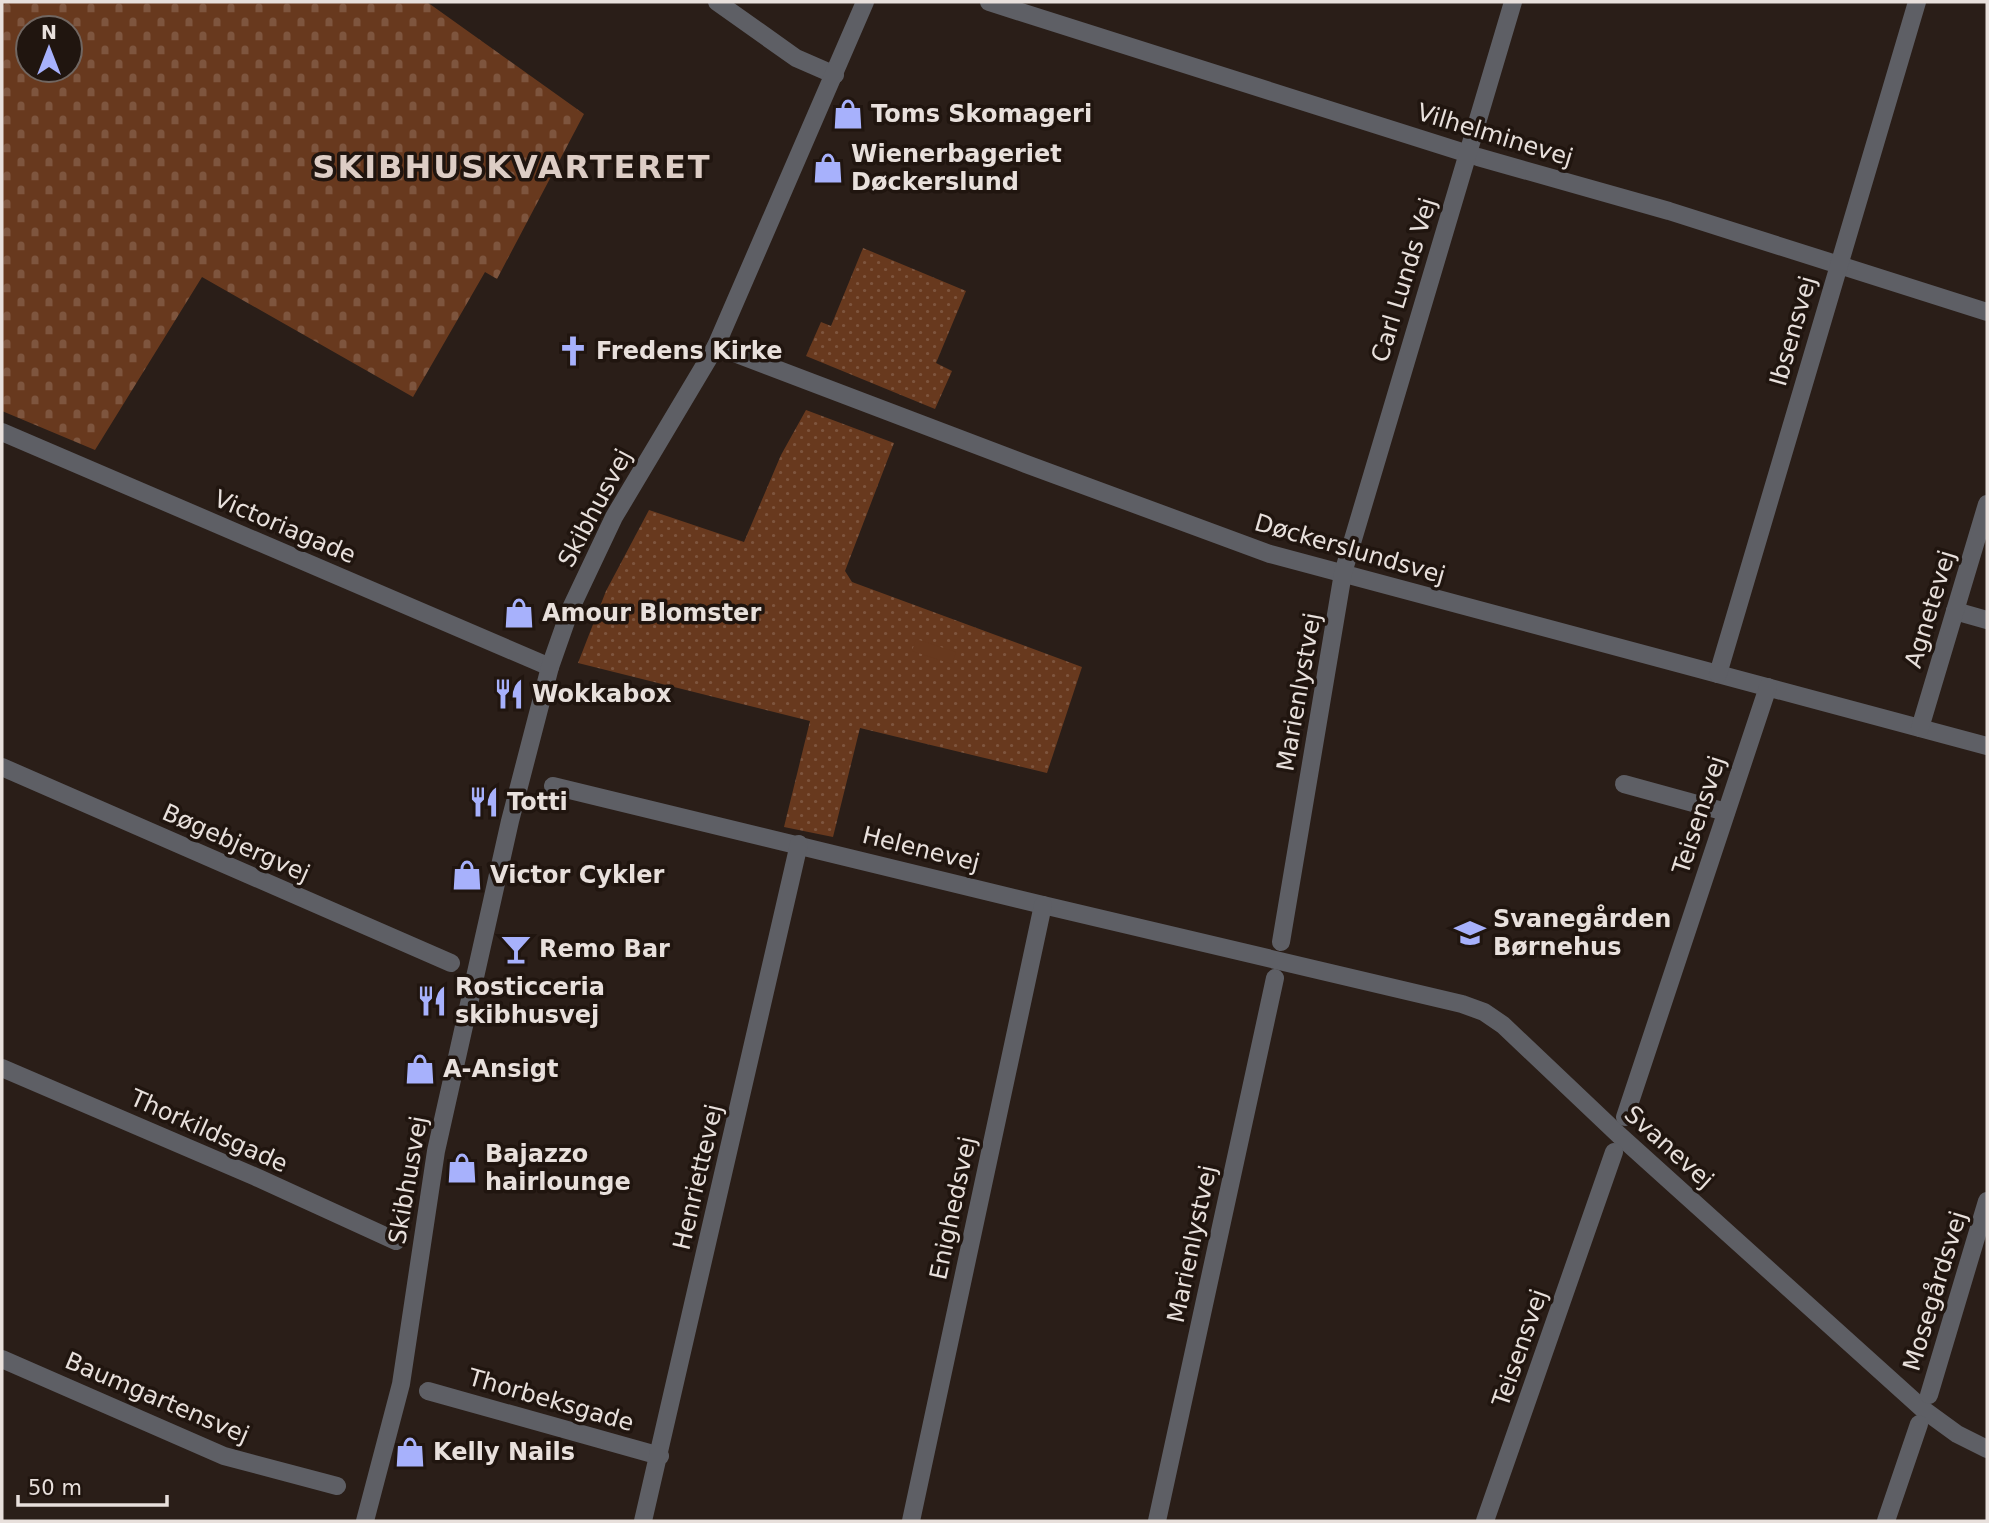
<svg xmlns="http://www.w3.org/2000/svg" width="1989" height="1523" font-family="'DejaVu Sans',sans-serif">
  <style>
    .grass { fill: url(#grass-dots) }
    .cemetery { fill: url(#cemetery-stones); fill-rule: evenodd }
    .pitch { fill: #68391e }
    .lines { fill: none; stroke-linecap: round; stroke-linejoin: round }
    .minor { stroke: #5e5f65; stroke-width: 18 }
    .labels { text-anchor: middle; stroke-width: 7; stroke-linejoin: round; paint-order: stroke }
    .poi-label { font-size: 24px; font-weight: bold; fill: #e8e0dc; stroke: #20150f; text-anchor: start }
    .street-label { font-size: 24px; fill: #e8e0dc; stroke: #20150f }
    .district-label { font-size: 32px; font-weight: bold; letter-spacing: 2px; fill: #ddcdc5; stroke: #20150f }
  </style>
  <defs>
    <pattern id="grass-dots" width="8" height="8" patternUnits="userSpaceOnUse" patternTransform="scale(1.75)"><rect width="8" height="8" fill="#68391e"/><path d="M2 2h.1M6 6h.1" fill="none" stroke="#7e553e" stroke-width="1.8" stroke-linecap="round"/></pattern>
    <pattern id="cemetery-stones" width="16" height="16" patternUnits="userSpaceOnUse" patternTransform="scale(1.75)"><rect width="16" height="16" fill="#68391e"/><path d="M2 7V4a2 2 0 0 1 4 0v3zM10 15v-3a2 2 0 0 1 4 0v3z" fill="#7e553e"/></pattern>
  </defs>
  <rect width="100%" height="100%" fill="#2a1e18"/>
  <!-- grass -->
  <g class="grass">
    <path d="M863,248l103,43 -30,72 16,8 -17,38 -129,-53 15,-34 10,4z"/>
    <path d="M806,410l88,33 -49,128 7,11 230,85 -35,106 -187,-45 -27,109 -49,-10 26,-106 -232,-58 28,-72 43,-81 95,32 37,-87z"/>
  </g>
  <!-- cemetery -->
  <path class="cemetery" d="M2,2h425l157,112 -87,165 -12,-7 -72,125 -211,-120 -107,173 -93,-39zM28,28h42v42h-42z"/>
  <!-- pitch -->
  <path class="pitch" d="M916,639l40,13 -4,12 -40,-13z"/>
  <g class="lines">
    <!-- minor -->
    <g class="minor">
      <path d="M717,2l79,56 39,17"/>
      <path d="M989,2l489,155 191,54 318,101"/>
      <path d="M716,346l310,118 244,90 717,192"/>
      <path d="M2,432l548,235"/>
      <path d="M1955,611l32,9"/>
      <path d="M1718,674l199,-672"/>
      <path d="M1920,728l67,-224"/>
      <path d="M2,767l449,196"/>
      <path d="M1624,784l102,28"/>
      <path d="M553,786l490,119 419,99 22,8 19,13 116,110 305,275 33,24 30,15"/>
      <path d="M1281,942l62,-369 170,-571"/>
      <path d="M2,1068l254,109 140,64"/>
      <path d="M1625,1117l143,-430"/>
      <path d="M2,1359l222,97 113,30"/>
      <path d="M428,1391l232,65"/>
      <path d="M1929,1395l58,-194"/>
      <path d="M365,1521l36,-137 35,-233 74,-330 40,-154 20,-57 44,-93 102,-171 149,-344"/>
      <path d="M643,1521l156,-677"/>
      <path d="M911,1521l132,-616"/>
      <path d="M1157,1521l118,-543"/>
      <path d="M1485,1521l129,-369"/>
      <path d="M1886,1521l33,-97"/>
    </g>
  </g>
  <!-- icons -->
  <defs>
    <g id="shop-bare" transform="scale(2.415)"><path d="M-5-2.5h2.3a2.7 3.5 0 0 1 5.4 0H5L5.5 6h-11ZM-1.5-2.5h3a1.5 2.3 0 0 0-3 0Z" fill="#a7b1fc" stroke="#20150f" stroke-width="2.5" paint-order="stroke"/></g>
    <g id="church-bare" transform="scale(2.415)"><path d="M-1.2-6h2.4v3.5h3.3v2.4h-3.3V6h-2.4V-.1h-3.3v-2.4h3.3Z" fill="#a7b1fc" stroke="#20150f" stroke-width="2.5" paint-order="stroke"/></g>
    <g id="restaurant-bare" transform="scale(2.415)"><path d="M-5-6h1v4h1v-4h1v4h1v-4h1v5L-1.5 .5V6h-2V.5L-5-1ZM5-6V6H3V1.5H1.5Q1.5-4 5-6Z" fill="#a7b1fc" stroke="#20150f" stroke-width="2.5" paint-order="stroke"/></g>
    <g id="school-bare" transform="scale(2.415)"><path d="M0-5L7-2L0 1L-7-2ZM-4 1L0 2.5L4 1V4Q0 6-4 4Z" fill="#a7b1fc" stroke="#20150f" stroke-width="2.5" paint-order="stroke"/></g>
    <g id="bar-bare" transform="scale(2.415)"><path d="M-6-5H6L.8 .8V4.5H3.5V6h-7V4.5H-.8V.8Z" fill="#a7b1fc" stroke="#20150f" stroke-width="2.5" paint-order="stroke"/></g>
  </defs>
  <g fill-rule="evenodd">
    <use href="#shop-bare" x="848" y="114"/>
    <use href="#shop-bare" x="828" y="168"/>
    <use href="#church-bare" x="573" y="351"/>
    <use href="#shop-bare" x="519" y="613"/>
    <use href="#restaurant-bare" x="509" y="694"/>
    <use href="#restaurant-bare" x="484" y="802"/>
    <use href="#shop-bare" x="467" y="875"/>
    <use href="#school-bare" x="1470" y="933"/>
    <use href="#bar-bare" x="516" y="949"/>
    <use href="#restaurant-bare" x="432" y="1001"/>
    <use href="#shop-bare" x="420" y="1069"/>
    <use href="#shop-bare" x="462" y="1168"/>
    <use href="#shop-bare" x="410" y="1452"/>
  </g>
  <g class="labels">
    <!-- poi labels -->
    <g class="poi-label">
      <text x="871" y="122">Toms Skomageri</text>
      <text x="851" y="162">Wienerbageriet<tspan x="851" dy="28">Døckerslund</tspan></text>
      <text x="596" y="359">Fredens Kirke</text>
      <text x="542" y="621">Amour Blomster</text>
      <text x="532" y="702">Wokkabox</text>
      <text x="507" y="810">Totti</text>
      <text x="490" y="883">Victor Cykler</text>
      <text x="1493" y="927">Svanegården<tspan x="1493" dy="28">Børnehus</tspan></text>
      <text x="539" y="957">Remo Bar</text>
      <text x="455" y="995">Rosticceria<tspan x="455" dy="28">skibhusvej</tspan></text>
      <text x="443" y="1077">A-Ansigt</text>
      <text x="485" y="1162">Bajazzo<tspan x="485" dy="28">hairlounge</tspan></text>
      <text x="433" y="1460">Kelly Nails</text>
    </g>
    <!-- street labels -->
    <g class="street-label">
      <text transform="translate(1495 135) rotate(17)" y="8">Vilhelminevej</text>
      <text transform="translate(1404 280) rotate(-73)" y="8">Carl Lunds Vej</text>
      <text transform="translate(1793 331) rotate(-74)" y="8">Ibsensvej</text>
      <text transform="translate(595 508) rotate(-62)" y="8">Skibhusvej</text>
      <text transform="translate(285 527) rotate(23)" y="8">Victoriagade</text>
      <text transform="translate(1350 549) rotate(16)" y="8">Døckerslundsvej</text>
      <text transform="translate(1930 609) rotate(-73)" y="8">Agnetevej</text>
      <text transform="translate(1299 692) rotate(-80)" y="8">Marienlystvej</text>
      <text transform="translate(1699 815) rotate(-72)" y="8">Teisensvej</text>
      <text transform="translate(236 843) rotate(24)" y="8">Bøgebjergvej</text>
      <text transform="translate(921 849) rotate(14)" y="8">Helenevej</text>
      <text transform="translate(209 1131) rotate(24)" y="8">Thorkildsgade</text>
      <text transform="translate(1669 1147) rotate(42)" y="8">Svanevej</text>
      <text transform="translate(698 1177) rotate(-77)" y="8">Henriettevej</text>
      <text transform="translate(408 1180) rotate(-80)" y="8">Skibhusvej</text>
      <text transform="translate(953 1208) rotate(-78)" y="8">Enighedsvej</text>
      <text transform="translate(1192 1244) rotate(-78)" y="8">Marienlystvej</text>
      <text transform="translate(1935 1291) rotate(-73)" y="8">Mosegårdsvej</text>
      <text transform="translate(1520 1348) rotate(-71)" y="8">Teisensvej</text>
      <text transform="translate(157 1398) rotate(23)" y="8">Baumgartensvej</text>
      <text transform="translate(551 1400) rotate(16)" y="8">Thorbeksgade</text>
    </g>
    <!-- district labels -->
    <g class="district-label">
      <text x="512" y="178">SKIBHUSKVARTERET</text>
    </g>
  </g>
  <!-- border -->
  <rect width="1989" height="1523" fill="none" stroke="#e8e0dc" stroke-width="7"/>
  <!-- north arrow -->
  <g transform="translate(49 49)"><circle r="33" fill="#20150f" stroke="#706661" stroke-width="2"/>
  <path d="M0-5L12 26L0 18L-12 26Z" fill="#a7b1fc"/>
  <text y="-10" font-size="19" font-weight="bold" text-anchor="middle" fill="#e8e0dc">N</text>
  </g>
  <!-- scale -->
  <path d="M18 1495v10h149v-10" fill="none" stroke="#e8e0dc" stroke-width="3.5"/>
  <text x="28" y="1495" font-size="21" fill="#e8e0dc" stroke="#20150f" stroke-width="5" paint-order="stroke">50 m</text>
</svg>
